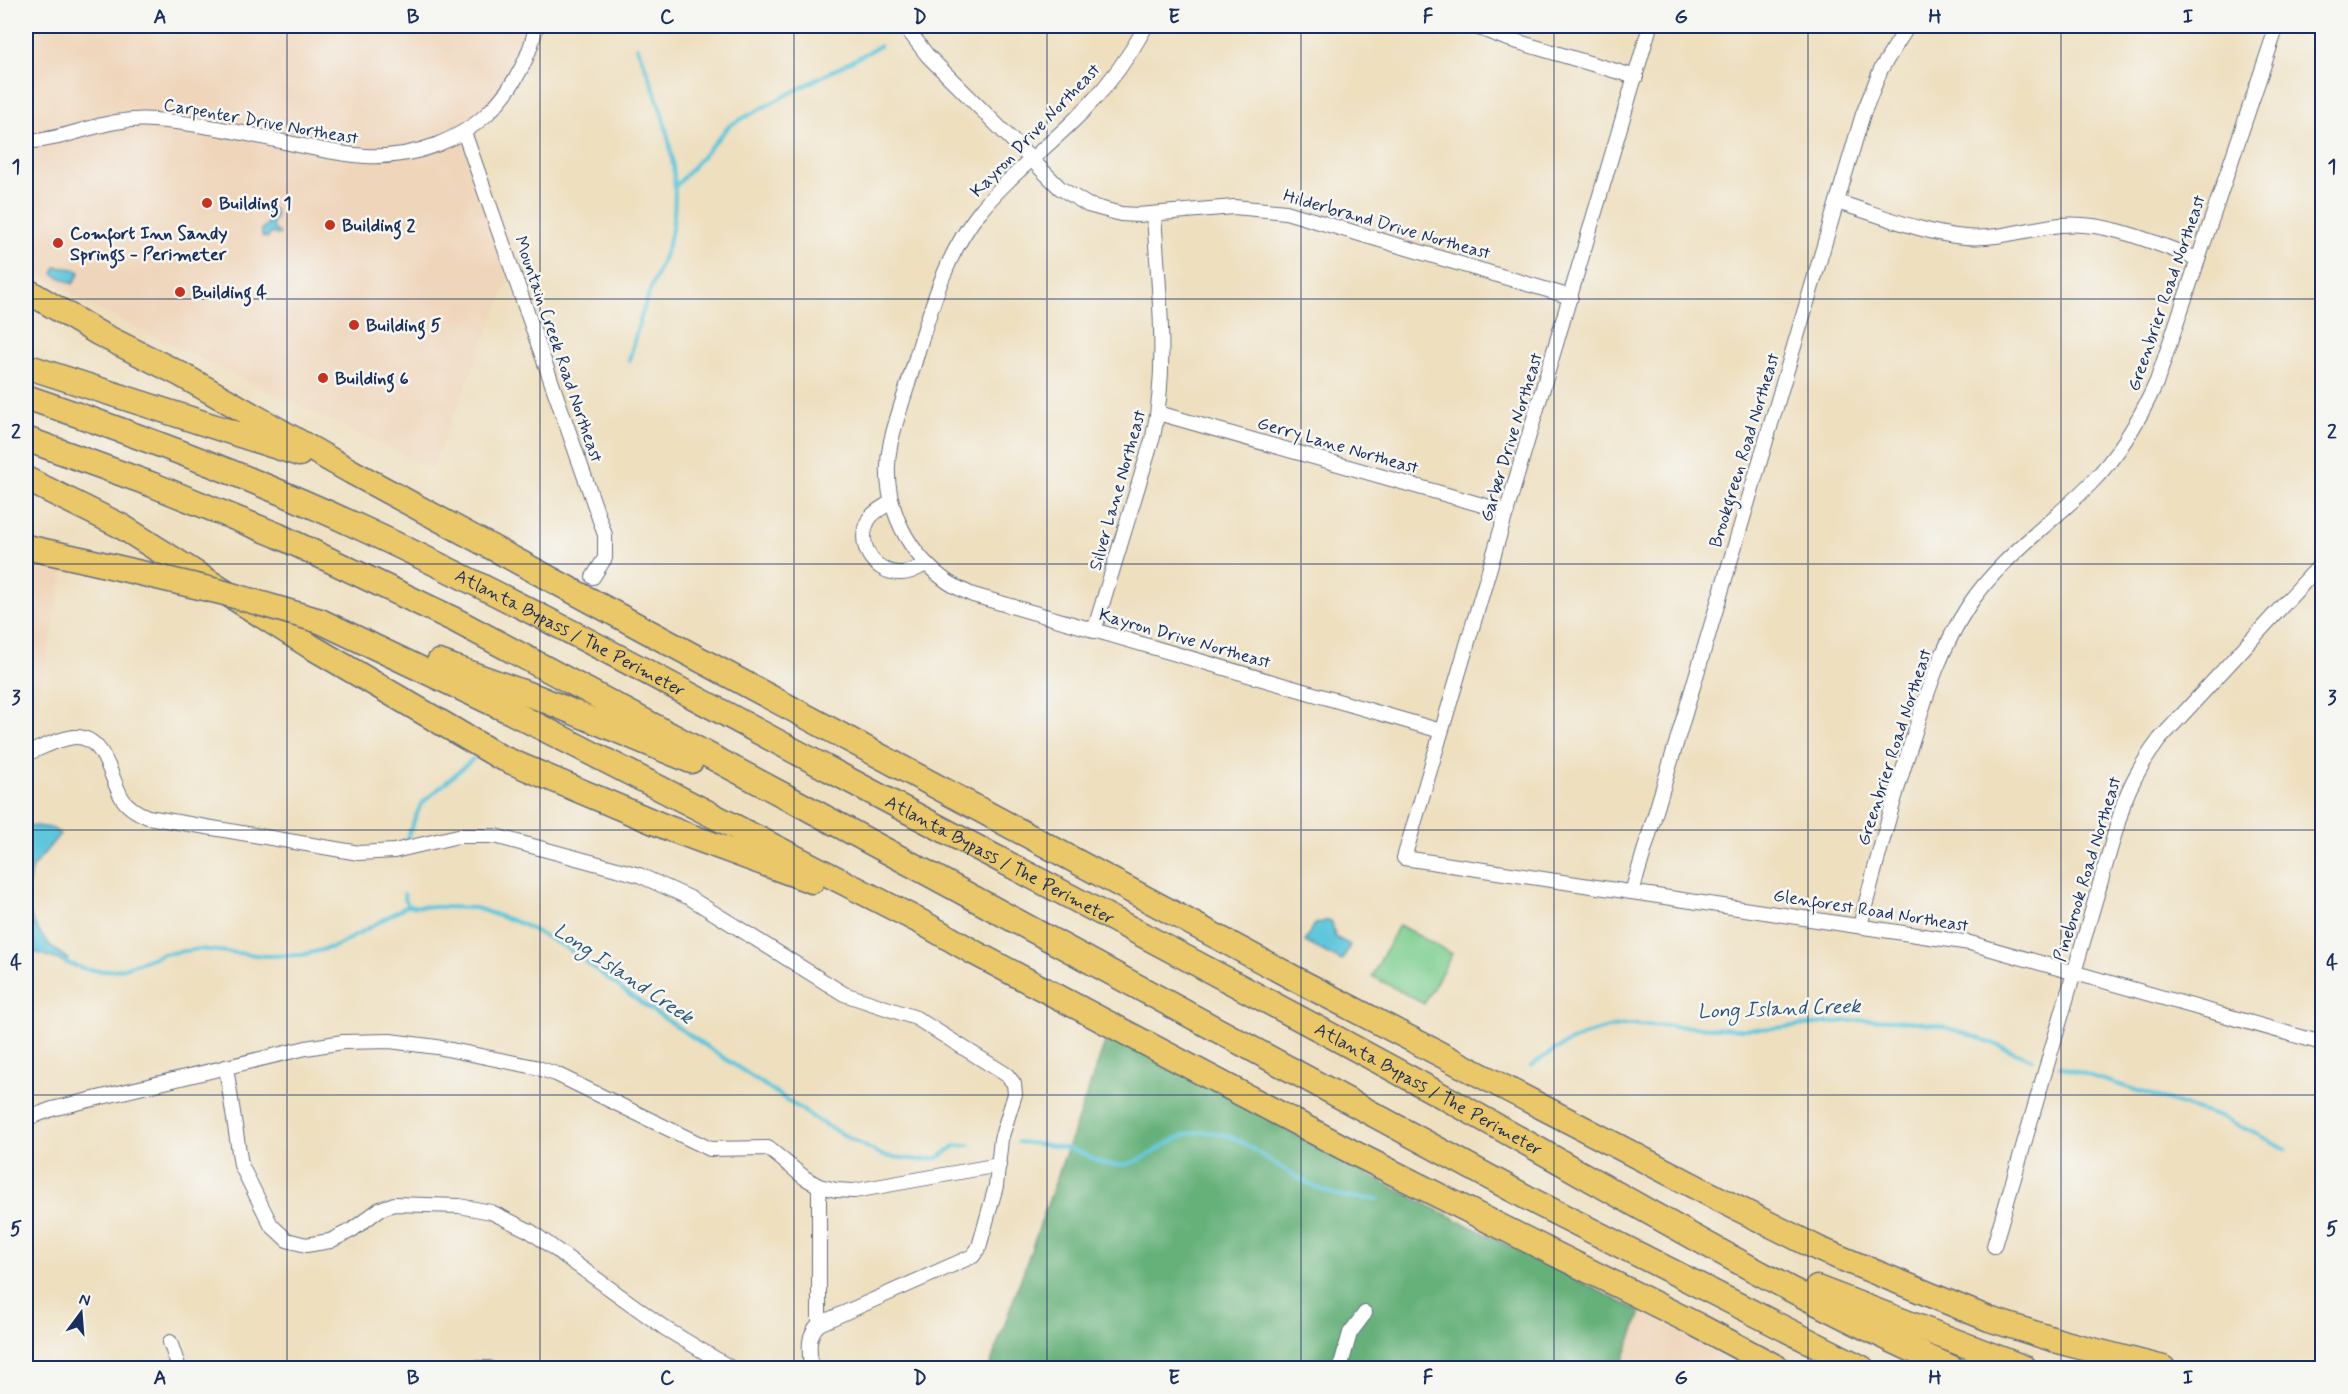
<svg xmlns="http://www.w3.org/2000/svg" width="2348" height="1394" font-family="Mynerve,sans-serif">
  <style>
    .built { fill: #efd6bb }
    .green { fill: #7dce8f; stroke: #4c7e76; stroke-width: 1.5 }
    .forest { fill: #66b17a; stroke: #40706c; stroke-width: 1.5 }
    .water { fill: #5fc6db; stroke: #3d7a9c; stroke-width: 1.5 }
    .lines { fill: none; stroke-linecap: round; stroke-linejoin: round }
    .stream { stroke: #5fc6db; stroke-width: 4 }
    .minor-casing { stroke: #656d80; stroke-width: 16 }
    .motorway-casing { stroke: #656d80; stroke-width: 27 }
    .minor { stroke: #fff; stroke-width: 14 }
    .motorway { stroke: #eac769; stroke-width: 24 }
    .motorway-bridge-casing { stroke: #656d80; stroke-width: 27; stroke-linecap: butt }
    .motorway-bridge { stroke: #eac769; stroke-width: 24 }
    .grid { fill: none; stroke: #1b2f5e; stroke-width: 1.5; stroke-opacity: 0.55 }
    .poi-dot { fill: #c8321e; stroke: #f6f6f2; stroke-width: 2 }
    .labels { text-anchor: middle; stroke-width: 5; stroke-linejoin: round; paint-order: stroke }
    .street-label { font-size: 18px; fill: #1b2f5e; stroke: #f6f6f2 }
    .poi-label { font-size: 18px; font-weight: bold; fill: #1b2f5e; stroke: #f6f6f2; text-anchor: start }
    .water-label { font-size: 20px; font-style: italic; fill: #2c557d; stroke: #f6f6f2 }
    .neatline { fill: none; stroke: #1b2f5e; stroke-width: 2 }
    .grid-label { font-size: 20px; text-anchor: middle; font-weight: bold; fill: #1b2f5e }
  </style>
  <rect width="100%" height="100%" fill="#f6f6f2"/>
  <filter id="ink" filterUnits="userSpaceOnUse"><feTurbulence type="fractalNoise" baseFrequency=".0167" numOctaves="2"/><feDisplacementMap in="SourceGraphic" scale="12" xChannelSelector="R" yChannelSelector="G"/><feConvolveMatrix kernelMatrix="1 2 1 2 8 2 1 2 1" color-interpolation-filters="sRGB"/></filter>
  <filter id="wash" filterUnits="userSpaceOnUse"><feTurbulence type="fractalNoise" baseFrequency=".008" numOctaves="4" result="noise"/><feDisplacementMap in="SourceGraphic" scale="24" xChannelSelector="R" yChannelSelector="G"/><feGaussianBlur stdDeviation="1.35" result="paint"/><feColorMatrix in="noise" values="0 0 0 0 0 0 0 0 0 0 0 0 0 0 0 0 0 1.4 0 .05"/><feComposite in="paint" operator="in"/></filter>
  <g filter="url(#wash)">
    <rect width="100%" height="100%" fill="#eedfbf"/>
    <!-- built -->
    <g class="built">
      <path d="M26,26h514l-10,41 -65,80 51,115 -84,207 -342,-163 -64,-41z"/>
      <path d="M26,563l39,6 -39,191z"/>
      <path d="M1641,1312l41,20 55,36h-117z"/>
    </g>
    <!-- green -->
    <path class="green" d="M1399,925l53,29 -28,50 -52,-28z"/>
    <!-- forest -->
    <path class="forest" d="M1110,1029l256,145 275,138 -21,56h-631z"/>
    <!-- water -->
    <g class="water">
      <path d="M269,208l6,2 1,8 -3,3v7l7,6 -3,1 -6,-2 -4,5 -5,-2v-7l6,-5 -3,-13z"/>
      <path d="M56,267l18,2 6,3 -7,12 -20,-10z"/>
      <path d="M36,826l16,2 8,6 -27,33 -7,24v-64z"/>
      <path d="M26,903c7,24 20,43 42,56l-4,3 -38,-13z"/>
      <path d="M1328,920l4,2 3,15 15,8 -8,16 -37,-19 8,-17z"/>
    </g>
    <g class="lines">
      <!-- stream -->
      <g class="stream">
        <path d="M676,186l54,-61 150,-79"/>
        <path d="M629,361c6,-24 12,-47 21,-70 7,-18 15,-34 20,-52 15,-65 -7,-132 -33,-192"/>
        <path d="M407,838l14,-34 52,-45"/>
        <path d="M404,894l3,12"/>
        <path d="M64,962l21,7 18,2 18,-2 42,-15 36,-5 67,7 36,-1 35,-9 70,-40 69,2 46,16 48,26 58,44 192,128 48,26 16,8 36,4 18,-2 17,-12 15,-1"/>
        <path d="M1531,1066c30,-22 57,-36 94,-41 42,-1 85,4 127,4 51,-1 103,-13 154,-8 45,3 85,22 126,38"/>
        <path d="M2060,1066l163,52 64,31"/>
        <path d="M1018,1142c20,2 40,3 59,9 13,5 23,14 38,14 41,0 54,-40 101,-32 24,3 37,18 56,29 21,13 45,29 70,34 11,2 24,2 36,3"/>
      </g>
    </g>
  </g>
  <g filter="url(#ink)">
    <g class="lines">
      <!-- minor casing -->
      <g class="minor-casing">
        <g id="minor">
          <path d="M905,26l22,29 133,133 28,17 33,9 17,1 96,-8 52,5 285,85"/>
          <path d="M1146,26c-16,29 -35,56 -58,80 -35,38 -78,67 -110,108 -32,41 -46,91 -61,140 -8,29 -19,58 -26,87 -12,54 11,107 54,139 9,7 19,11 28,15l468,136"/>
          <path d="M1474,26l31,12 131,39"/>
          <path d="M1650,26l-246,832 566,85 352,100"/>
          <path d="M464,132l141,403v23l-12,19"/>
          <path d="M26,142c47,-3 78,-26 128,-22 41,3 82,11 121,20 58,12 103,27 161,5 18,-7 36,-17 50,-30 26,-25 43,-54 50,-89"/>
          <path d="M1837,202c37,11 91,33 128,35 33,3 64,-9 96,-12 47,-4 93,18 137,34"/>
          <path d="M1158,413l349,99"/>
          <path d="M891,502c-7,5 -17,9 -22,17 -14,24 4,54 31,54 8,1 18,-5 26,-9"/>
          <path d="M1094,631l59,-194c16,-73 5,-150 1,-223"/>
          <path d="M26,754c15,-6 31,-15 48,-17 31,-2 36,41 48,61 6,10 16,15 26,19l211,36 35,-2 64,-15h37l144,39 51,23 154,96 72,24 91,57 7,9 1,10 -14,45 -5,47 -17,61 -6,9 -154,68"/>
          <path d="M1632,892l231,-778 18,-45 27,-43"/>
          <path d="M1860,926c16,-63 33,-126 53,-188 14,-46 29,-92 56,-133 33,-49 81,-80 122,-122 29,-29 49,-64 66,-102l120,-355"/>
          <path d="M226,1067l15,98 30,60 16,15 19,5 24,-4 22,-11 28,-21 14,-5 65,2 32,6 39,19 136,98 65,39"/>
          <path d="M26,1119l26,-10 254,-61 37,-6 47,-1 47,6 98,20 21,7 154,75 58,-1 37,30 14,8 17,4 18,1 145,-26"/>
          <path d="M1994,1246l130,-444c9,-24 20,-42 35,-62l163,-177"/>
          <path d="M170,1342l9,26"/>
          <path d="M469,1368h20"/>
          <path d="M811,1368c-1,-16 -5,-32 8,-44v-138"/>
          <path d="M1340,1368l10,-35 15,-20"/>
        </g>
      </g>
      <!-- motorway casing -->
      <g class="motorway-casing">
        <g id="motorway">
          <path d="M26,290l72,43 82,41 172,98 306,165 647,347 416,216 98,49 170,70 76,24 98,25"/>
          <path d="M26,366l273,88"/>
          <path id="s1" d="M26,397c112,38 225,80 333,130 161,75 316,160 473,244 211,112 423,221 632,337 161,89 319,185 488,260"/>
          <path d="M26,439l127,46 124,50 178,85 343,183 739,400 325,165"/>
          <path d="M26,479l95,47 189,120 190,111 168,71 144,53"/>
          <path d="M26,547l59,13"/>
          <path d="M320,621l191,91 412,211 52,30 377,199 345,173 81,43"/>
          <path d="M439,662l100,36 152,63"/>
          <path d="M1817,1288l208,80"/>
        </g>
      </g>
      <!-- minor -->
      <use href="#minor" class="minor"/>
      <!-- motorway -->
      <use href="#motorway" class="motorway"/>
      <!-- motorway-bridge casing -->
      <g class="motorway-bridge-casing">
        <path id="motorway-bridge" d="M85,560l136,32 99,29"/>
      </g>
      <!-- motorway-bridge -->
      <use href="#motorway-bridge" class="motorway-bridge"/>
    </g>
  </g>
  <!-- grid -->
  <path class="grid" d="M287,26v1342M540,26v1342M794,26v1342M1047,26v1342M1301,26v1342M1554,26v1342M1808,26v1342M2061,26v1342M26,299h2296M26,564h2296M26,830h2296M26,1095h2296"/>
  <!-- markers -->
  <g class="poi-dot">
    <circle cx="207" cy="203" r="6"/>
    <circle cx="330" cy="225" r="6"/>
    <circle cx="58" cy="243" r="6"/>
    <circle cx="180" cy="292" r="6"/>
    <circle cx="354" cy="325" r="6"/>
    <circle cx="323" cy="378" r="6"/>
  </g>
  <g class="labels">
    <!-- street labels -->
    <g class="street-label">
      <text transform="translate(261 121) rotate(10)" y="6">Carpenter Drive Northeast</text>
      <text transform="translate(1035 130) rotate(-46)" y="6">Kayron Drive Northeast</text>
      <text transform="translate(1387 224) rotate(16)" y="6">Hilderbrand Drive Northeast</text>
      <text transform="translate(2166 293) rotate(-71)" y="6">Greenbrier Road Northeast</text>
      <text transform="translate(559 349) rotate(71)" y="6">Mountain Creek Road Northeast</text>
      <text transform="translate(1511 437) rotate(-73)" y="6">Garber Drive Northeast</text>
      <text transform="translate(1338 445) rotate(16)" y="6">Gerry Lane Northeast</text>
      <text transform="translate(1744 450) rotate(-73)" y="6">Brookgreen Road Northeast</text>
      <text transform="translate(1117 490) rotate(-74)" y="6">Silver Lane Northeast</text>
      <text dy="6" stroke="none"><textPath href="#s1" startOffset="594">Atlanta Bypass / The Perimeter</textPath></text>
      <text transform="translate(1185 638) rotate(16)" y="6">Kayron Drive Northeast</text>
      <text transform="translate(1894 747) rotate(-72)" y="6">Greenbrier Road Northeast</text>
      <text dy="6" stroke="none"><textPath href="#s1" startOffset="1080">Atlanta Bypass / The Perimeter</textPath></text>
      <text transform="translate(2087 869) rotate(-73)" y="6">Pinebrook Road Northeast</text>
      <text transform="translate(1871 910) rotate(9)" y="6">Glenforest Road Northeast</text>
      <text dy="6" stroke="none"><textPath href="#s1" startOffset="1566">Atlanta Bypass / The Perimeter</textPath></text>
    </g>
    <!-- poi labels -->
    <g class="poi-label">
      <text x="219" y="209">Building 1</text>
      <text x="342" y="231">Building 2</text>
      <text x="70" y="239">Comfort Inn Sandy<tspan x="70" dy="21">Springs - Perimeter</tspan></text>
      <text x="192" y="298">Building 4</text>
      <text x="366" y="331">Building 5</text>
      <text x="335" y="384">Building 6</text>
    </g>
    <!-- water labels -->
    <g class="water-label">
      <text transform="translate(624 973) rotate(34)" y="7">Long Island Creek</text>
      <text transform="translate(1779 1008) rotate(-2)" y="7">Long Island Creek</text>
    </g>
  </g>
  <!-- margin -->
  <rect width="2348" height="1394" fill="none" stroke="#f6f6f2" stroke-width="66"/>
  <!-- north arrow -->
  <g transform="translate(81 1313) rotate(16)" stroke="#f6f6f2" stroke-width="4.5" paint-order="stroke">
  <path d="M0-4.5L10 22L0 15L-10 22Z" fill="#1b2f5e"/>
  <text y="-9" font-size="16" font-weight="bold" text-anchor="middle" fill="#1b2f5e">N</text>
  </g>
  <rect x="33" y="33" width="2282" height="1328" class="neatline"/>
  <g class="grid-label">
    <text x="160" y="23">A</text>
    <text x="413" y="23">B</text>
    <text x="667" y="23">C</text>
    <text x="920" y="23">D</text>
    <text x="1174" y="23">E</text>
    <text x="1428" y="23">F</text>
    <text x="1681" y="23">G</text>
    <text x="1935" y="23">H</text>
    <text x="2188" y="23">I</text>
    <text x="16" y="173">1</text>
    <text x="2332" y="173">1</text>
    <text x="16" y="438">2</text>
    <text x="2332" y="438">2</text>
    <text x="16" y="704">3</text>
    <text x="2332" y="704">3</text>
    <text x="16" y="969">4</text>
    <text x="2332" y="969">4</text>
    <text x="16" y="1235">5</text>
    <text x="2332" y="1235">5</text>
    <text x="160" y="1384">A</text>
    <text x="413" y="1384">B</text>
    <text x="667" y="1384">C</text>
    <text x="920" y="1384">D</text>
    <text x="1174" y="1384">E</text>
    <text x="1428" y="1384">F</text>
    <text x="1681" y="1384">G</text>
    <text x="1935" y="1384">H</text>
    <text x="2188" y="1384">I</text>
  </g>
</svg>
